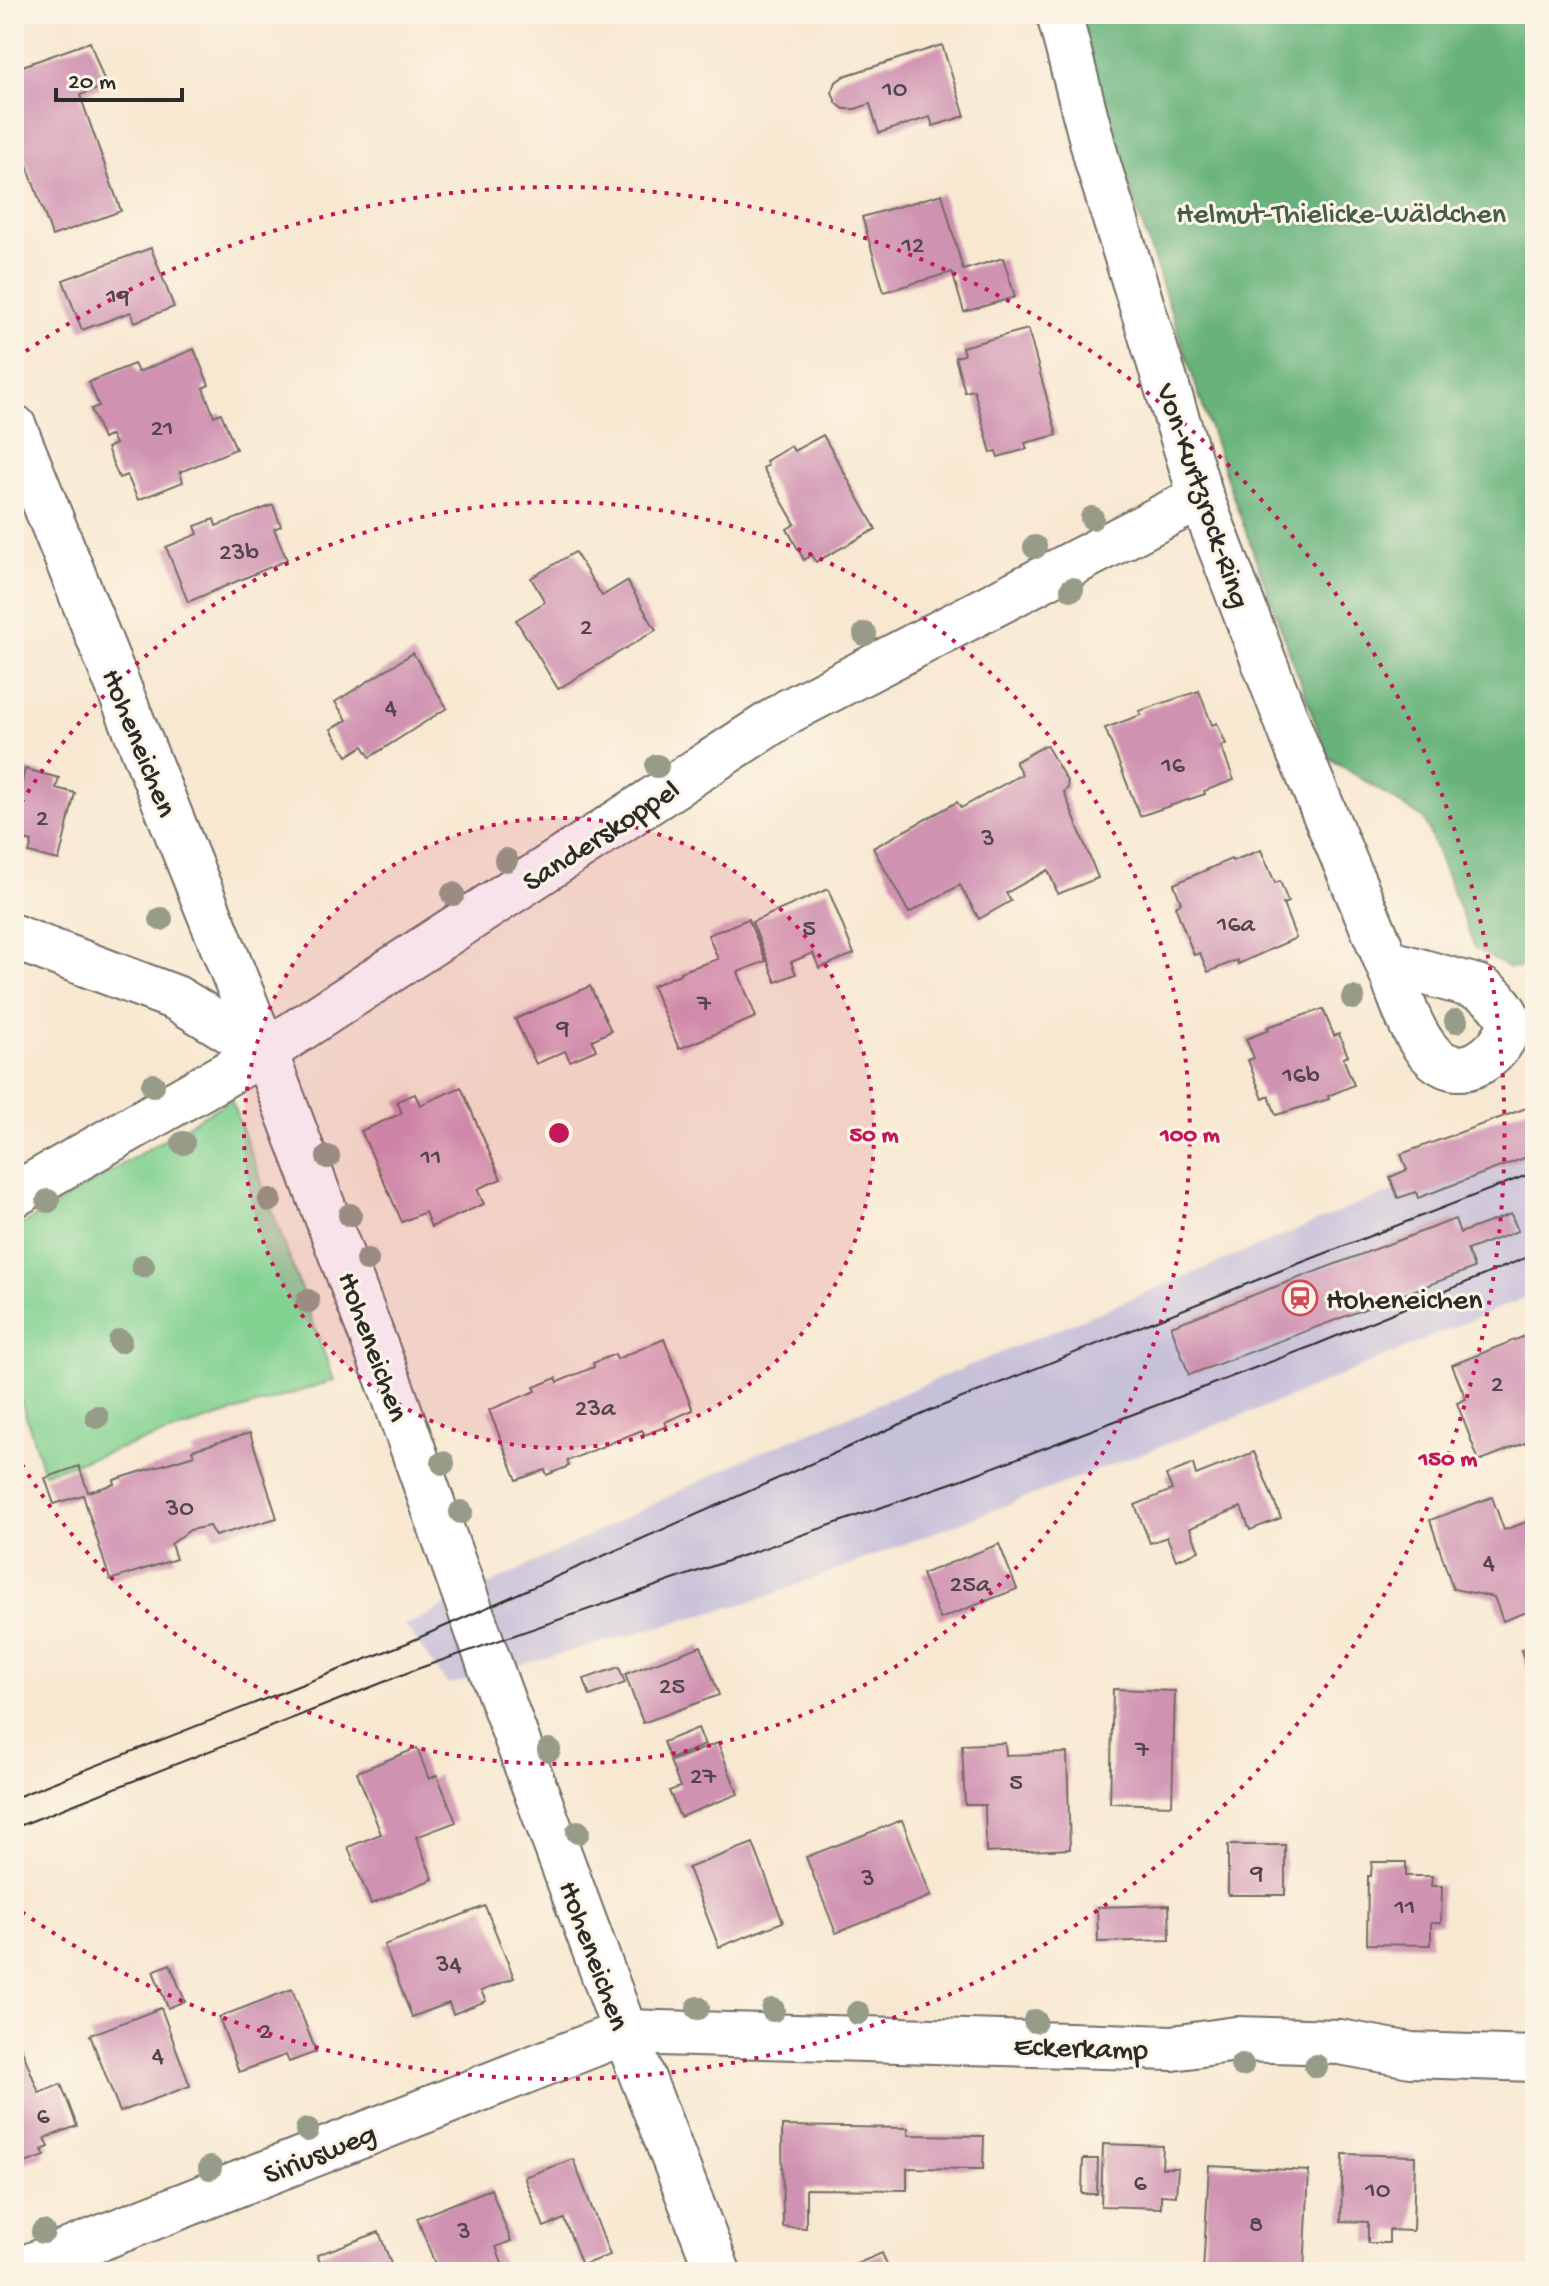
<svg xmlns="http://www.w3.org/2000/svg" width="1549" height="2286" font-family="'Gochi Hand',sans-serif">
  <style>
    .industrial { fill: #c7c0d9 }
    .green { fill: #81d191; stroke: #567e5e; stroke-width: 2 }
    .forest { fill: #68b37b; stroke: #4a6f53; stroke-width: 2 }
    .building { fill: #cf92b1 }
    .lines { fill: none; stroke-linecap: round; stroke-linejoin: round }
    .street-casing { stroke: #736d65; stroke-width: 48 }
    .street { stroke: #fff; stroke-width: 44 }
    .tram { stroke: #2b2b2b; stroke-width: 2 }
    .tree { fill: #969c87 }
    .ring { fill: none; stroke: #c2185b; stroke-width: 4; stroke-dasharray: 4 8 }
    .labels { text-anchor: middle; stroke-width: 6; stroke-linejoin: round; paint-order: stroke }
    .number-label { font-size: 26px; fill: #54454c }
    .park-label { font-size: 30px; fill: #455d4a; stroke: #fcf5e5 }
    .street-label { font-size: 30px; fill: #2b2b2b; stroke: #fcf5e5 }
    .poi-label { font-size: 30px; fill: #2b2b2b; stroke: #fcf5e5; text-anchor: start }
    .centre { fill: #c2185b; stroke: #fcf5e5; stroke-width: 4 }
    .ring-label { font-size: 24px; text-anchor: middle; font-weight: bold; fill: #c2185b; stroke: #fcf5e5; stroke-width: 6; stroke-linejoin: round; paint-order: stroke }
  </style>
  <rect width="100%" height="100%" fill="#fcf5e5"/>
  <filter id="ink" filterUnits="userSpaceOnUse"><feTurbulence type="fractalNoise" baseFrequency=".0125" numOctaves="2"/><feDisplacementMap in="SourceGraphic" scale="16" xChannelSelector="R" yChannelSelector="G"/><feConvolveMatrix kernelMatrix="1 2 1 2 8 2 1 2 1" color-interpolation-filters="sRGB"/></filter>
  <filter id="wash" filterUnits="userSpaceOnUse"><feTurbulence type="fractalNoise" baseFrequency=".006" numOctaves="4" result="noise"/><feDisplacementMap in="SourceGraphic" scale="32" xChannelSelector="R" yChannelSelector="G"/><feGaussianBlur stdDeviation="1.8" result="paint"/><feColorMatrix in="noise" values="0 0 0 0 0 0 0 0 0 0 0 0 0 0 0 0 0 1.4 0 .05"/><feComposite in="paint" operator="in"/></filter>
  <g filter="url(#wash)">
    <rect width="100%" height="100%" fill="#f8e8d1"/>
    <!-- industrial -->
    <path class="industrial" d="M1535,1138v155l-245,104 -530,202 -312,86 -43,-59 344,-169 613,-254z"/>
    <!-- green -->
    <path class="green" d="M231,1099l103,281 -290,93 -30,-95v-57l2,-1 -2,-90z"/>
    <!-- forest -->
    <path class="forest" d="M1081,14h454v952l-27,2 -33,-20 -51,-129 -96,-62 -99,-272 -133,-399z"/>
    <g id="blocks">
      <!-- building -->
      <g class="building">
        <path d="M90,42l16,44 -26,9 41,116 -69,25 -38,-108v-59z"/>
        <path d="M942,45l23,71 -32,10 -3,-9 -51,16 -9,-29 -15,5h-11l-8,-6 -4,-11 4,-10 8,-6z"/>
        <path d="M942,194l21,76 40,-12 12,39 -51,15 -12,-40 -68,20 -22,-75z"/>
        <path d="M151,248l23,59 -39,15 -4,-10 -49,18 -19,-50z"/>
        <path d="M1028,329l29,106 -32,8 2,6 -29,8 -2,-6 -5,2 -17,-63 -9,2 -10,-35 9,-2 -2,-8z"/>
        <path d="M194,349l15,36 -6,3 11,28 7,-3 15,36 -56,23 3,10 -45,18 -11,-25 -8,3 -12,-30 8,-4 -4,-9 -8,4 -12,-30 8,-3 -10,-24 45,-18 4,8z"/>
        <path d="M823,435l53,94 -60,33 -4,-7 -8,5 -17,-31 8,-5 -32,-56 5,-3 -2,-4 25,-15 3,5z"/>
        <path d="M273,505l8,21 -7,3 13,31 -99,42 -22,-55 32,-13 -3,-8 19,-7 2,7z"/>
        <path d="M575,552l27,44 25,-15 29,49 -98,59 -42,-69 29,-18 -14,-24z"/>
        <path d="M413,653l34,55 -77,49 -7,-11 -16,10 -16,-27 16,-9 -12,-18z"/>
        <path d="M1199,691l13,34 5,-2 9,21 -5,2 13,34 -30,11 1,3 -65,22 -35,-88 36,-13 -2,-4z"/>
        <path d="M1046,745l21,36 1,7 -4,4 34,86 -40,16 -10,-24 -42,23 5,8 -32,18 -19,-34 -51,28 -36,-65 84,-46 4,6 61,-34 -7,-12z"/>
        <path d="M25,769l34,9 -3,10 19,5 -16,67 -30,-7 3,-11 -18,-5v-44l5,1z"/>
        <path d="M1261,850l14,33 5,-2 8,21 -5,2 13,34 -58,26 -1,-4 -29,12 -8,-19 -6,2 -19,-49 6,-3 -7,-19 57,-25 1,2z"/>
        <path d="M828,889l26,65 -35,14 -6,-15 -22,9 5,12 -20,8 -24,-60z"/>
        <path d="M748,919l18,42 -28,11 18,45 -77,32 -27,-63 28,-12v-2l38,-13 -10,-24z"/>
        <path d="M590,986l21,45 -19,9 4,10 -26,11 -5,-10 -29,13 -21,-45z"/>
        <path d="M1323,1009l11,27 5,-2 9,22 -5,2 11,27 -26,11 1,3 -53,16 -7,-19 -6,3 -15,-39 6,-2 -8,-19 23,-9 -2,-3z"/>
        <path d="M461,1087l40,92 -24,10 7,15 -53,23 -6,-15 -23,10 -41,-91 41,-18 -5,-12 18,-7 5,11z"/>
        <path d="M1529,1107l6,15v32l-117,44 -2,-6 -18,6 -8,-21 17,-7 -6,-16z"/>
        <path d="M1511,1214l7,17 -51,19 7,18 -285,107 -18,-49 284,-107 5,14z"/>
        <path d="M1535,1332v107l-56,22 -22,-58 9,-4 -14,-34z"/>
        <path d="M664,1339l29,71 -28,12 2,4 -22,9 -3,-5 -75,31 2,5 -22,9 -2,-5 -28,10 -28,-70 47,-19 -2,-4 22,-9 2,4 36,-15 -1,-4 22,-9 2,5z"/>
        <path d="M250,1433l27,85 -62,18 -6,-10 -19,4 -19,14 5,15 -66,21 -27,-85 -29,9 -9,-26 34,-12 9,26 27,-8 -1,-4 80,-25 -2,-5z"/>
        <path d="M1254,1452l27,66 -31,12 -9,-23 -51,21 9,23 -23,9 -9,-23 -17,6 -15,-38 37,-15 -6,-15 27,-11 3,11z"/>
        <path d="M1492,1497l12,33 31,-11v90l-32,12 -9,-24 -41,-8 -23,-69z"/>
        <path d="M999,1544l18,45 -77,30 -18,-45z"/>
        <path d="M1535,1645v44l-14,-39z"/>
        <path d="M701,1646l18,49 -76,28 -18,-49z"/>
        <path d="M619,1667l6,16 -35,13 -6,-17z"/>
        <path d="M1113,1689l62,2 -3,114 -62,-2z"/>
        <path d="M698,1728l7,17 -35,14 -7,-17z"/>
        <path d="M718,1743l20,51 -58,23 -11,-26 11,-4 -10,-26z"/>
        <path d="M1005,1743l1,12 61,-2 3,96 -84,4 -1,-48h-20l-3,-60z"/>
        <path d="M417,1748l12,31 8,-4 19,47 -40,15 17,42 -62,25 -23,-57 33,-13 -24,-62z"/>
        <path d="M902,1820l29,76 -95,37 -30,-76z"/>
        <path d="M753,1843l30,79 -64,25 -31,-79z"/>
        <rect x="1228" y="1845" width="57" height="50"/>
        <path d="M1372,1862h34v14h26l-1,10h11l-1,37h-10v22l-64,-1 1,-68h3z"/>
        <path d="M1169,1905l1,35 -72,2 -1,-35z"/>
        <path d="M485,1906l29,72 -33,13 5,10 -33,13 -4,-11 -37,14 -28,-72z"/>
        <path d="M170,1964l15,37 -17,7 -15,-37z"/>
        <path d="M292,1989l24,63 -27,10 -3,-7 -47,17 -20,-55z"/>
        <path d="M161,2008l29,78 -70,26 -30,-77z"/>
        <path d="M19,2042l20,51 22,-9 16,42 -32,12 4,9 -7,3 3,6 -20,7 -2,-6 -6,3 -3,-8v-108z"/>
        <path d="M782,2126l126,2v7l76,1 -1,33 -76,-1v22l-101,-1v39l-23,-1z"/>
        <path d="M1103,2144l60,2 -1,22h16l-2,28 -15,-1v13l-60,-2z"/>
        <path d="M1343,2154l72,2 -2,75 -24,-1v13h-21v-21l-27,-1z"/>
        <path d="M573,2159l37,96 -28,10 -18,-46 -20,8 -20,-50z"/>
        <path d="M1083,2159h15l-1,35h-15z"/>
        <path d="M1209,2166l100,5 -5,101h-101z"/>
        <path d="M491,2189l20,52 -15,6 9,25h-49l-3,-9 -16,6 -20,-51z"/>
        <path d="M379,2232l15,40h-70l-7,-17z"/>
        <path d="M882,2253l7,16 -6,3h-26l-3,-7z"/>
      </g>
    </g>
  </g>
  <g filter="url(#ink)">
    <use href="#blocks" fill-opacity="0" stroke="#736d65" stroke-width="2"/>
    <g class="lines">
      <!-- street casing -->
      <g class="street-casing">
        <g id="street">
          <path d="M1059,14l39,150 103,333 97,253 89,212"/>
          <path d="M14,427l251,625 127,338 107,301 126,341 93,240"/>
          <path d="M14,937l162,61 89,54"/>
          <path d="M1387,962l90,25c17,8 27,20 34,37 -8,18 -18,33 -37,41 -52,20 -72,-68 -87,-103z"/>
          <path d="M14,1195l251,-143 524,-341 412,-214"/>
          <path d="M14,2272l611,-240 548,16 63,-9 104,3 71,13 124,4"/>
        </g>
      </g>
      <!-- street -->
      <use href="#street" class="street"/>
      <!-- tram -->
      <g class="tram">
        <path d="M14,1798l393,-155 525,-233 345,-138 258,-100"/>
        <path d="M14,1828l403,-159 543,-189 355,-135 220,-91"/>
      </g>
    </g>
    <!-- trees -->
    <g class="tree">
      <circle cx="1092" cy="518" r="12"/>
      <circle cx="1035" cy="547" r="12"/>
      <circle cx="1072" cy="589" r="12"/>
      <circle cx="865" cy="634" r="12"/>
      <circle cx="657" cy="766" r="12"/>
      <circle cx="506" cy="860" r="12"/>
      <circle cx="453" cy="894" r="12"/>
      <circle cx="161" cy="919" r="12"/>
      <circle cx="1353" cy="998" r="12"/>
      <circle cx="1456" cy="1021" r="12"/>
      <circle cx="153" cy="1085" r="12"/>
      <circle cx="183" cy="1143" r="12"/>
      <circle cx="328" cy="1157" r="12"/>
      <circle cx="270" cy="1200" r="12"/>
      <circle cx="48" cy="1201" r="12"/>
      <circle cx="350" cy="1215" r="12"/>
      <circle cx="367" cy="1260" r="12"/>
      <circle cx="143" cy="1266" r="12"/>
      <circle cx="308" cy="1301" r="12"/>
      <circle cx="120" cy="1341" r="12"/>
      <circle cx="97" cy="1417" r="12"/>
      <circle cx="443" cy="1463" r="12"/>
      <circle cx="461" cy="1512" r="12"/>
      <circle cx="549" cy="1750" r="12"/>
      <circle cx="578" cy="1832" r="12"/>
      <circle cx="698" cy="2008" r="12"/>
      <circle cx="773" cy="2010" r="12"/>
      <circle cx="858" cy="2013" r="12"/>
      <circle cx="1035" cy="2021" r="12"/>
      <circle cx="1242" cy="2065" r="12"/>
      <circle cx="1316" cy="2066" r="12"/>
      <circle cx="307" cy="2130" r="12"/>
      <circle cx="210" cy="2168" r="12"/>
      <circle cx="43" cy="2232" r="12"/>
    </g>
  </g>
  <!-- distance rings -->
  <circle cx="559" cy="1133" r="315" fill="#c2185b" fill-opacity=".12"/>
  <g class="ring">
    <circle cx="559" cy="1133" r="315"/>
    <path d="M15 813A631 631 0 1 1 15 1453"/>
    <path d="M16 358A946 946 0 1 1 16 1908"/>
  </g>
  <!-- icons -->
  <defs>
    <g id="station-ring" transform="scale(1.8)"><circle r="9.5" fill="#fcf5e5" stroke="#d1495b" stroke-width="1.5"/><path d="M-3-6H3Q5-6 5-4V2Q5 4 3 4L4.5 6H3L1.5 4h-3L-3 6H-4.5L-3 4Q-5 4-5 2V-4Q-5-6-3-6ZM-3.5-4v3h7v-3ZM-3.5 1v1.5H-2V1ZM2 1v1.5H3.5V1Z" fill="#d1495b"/></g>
  </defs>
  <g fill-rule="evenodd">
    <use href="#station-ring" x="1300" y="1298"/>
  </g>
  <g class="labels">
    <!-- number labels -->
    <g class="number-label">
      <text x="895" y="96">10</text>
      <text x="913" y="252">12</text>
      <text x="118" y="303">19</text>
      <text x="162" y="435">21</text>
      <text x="239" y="559">23b</text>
      <text x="586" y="634">2</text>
      <text x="391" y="714">4</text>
      <text x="1173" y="772">16</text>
      <text x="42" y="825">2</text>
      <text x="988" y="845">3</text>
      <text x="1236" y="931">16a</text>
      <text x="809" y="935">5</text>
      <text x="704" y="1010">7</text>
      <text x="563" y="1034">9</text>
      <text x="1301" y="1082">16b</text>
      <text x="431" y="1164">11</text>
      <text x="1497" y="1391">2</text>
      <text x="595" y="1415">23a</text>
      <text x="180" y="1515">30</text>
      <text x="1489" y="1569">4</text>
      <text x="970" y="1591">25a</text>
      <text x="672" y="1693">25</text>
      <text x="1142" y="1756">7</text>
      <text x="703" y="1783">27</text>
      <text x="1016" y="1789">5</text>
      <text x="1257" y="1879">9</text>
      <text x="868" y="1885">3</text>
      <text x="1405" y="1914">11</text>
      <text x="449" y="1971">34</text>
      <text x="265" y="2038">2</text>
      <text x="158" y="2062">4</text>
      <text x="43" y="2123">6</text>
      <text x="1140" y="2190">6</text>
      <text x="1378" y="2197">10</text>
      <text x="1256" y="2231">8</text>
      <text x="464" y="2238">3</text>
    </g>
    <!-- park labels -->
    <g class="park-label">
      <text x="1341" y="222">Helmut-Thielicke-Wäldchen</text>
    </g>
    <!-- street labels -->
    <g class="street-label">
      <text transform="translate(1205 495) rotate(71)" y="10">Von-Kurtzrock-Ring</text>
      <text transform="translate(141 742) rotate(68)" y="10">Hoheneichen</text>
      <text transform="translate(600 834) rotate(-33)" y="10">Sanderskoppel</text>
      <text transform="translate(375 1346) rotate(70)" y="10">Hoheneichen</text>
      <text transform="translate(596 1955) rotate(70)" y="10">Hoheneichen</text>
      <text transform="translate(1081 2046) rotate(2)" y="10">Eckerkamp</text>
      <text transform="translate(319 2152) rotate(-22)" y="10">Siriusweg</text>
    </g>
    <!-- poi labels -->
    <g class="poi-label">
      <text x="1326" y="1308">Hoheneichen</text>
    </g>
  </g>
  <circle cx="559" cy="1133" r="12" class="centre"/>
  <g class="ring-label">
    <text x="874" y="1141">50 m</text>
    <text x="1190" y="1141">100 m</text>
    <text x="1448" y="1465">150 m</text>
  </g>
  <!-- margin -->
  <rect width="1549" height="2286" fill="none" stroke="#fcf5e5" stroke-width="48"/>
  <!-- scale -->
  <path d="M56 88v12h126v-12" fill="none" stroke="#2b2b2b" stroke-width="4"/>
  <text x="68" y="88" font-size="24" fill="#2b2b2b" stroke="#fcf5e5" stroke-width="6" paint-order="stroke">20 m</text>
</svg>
